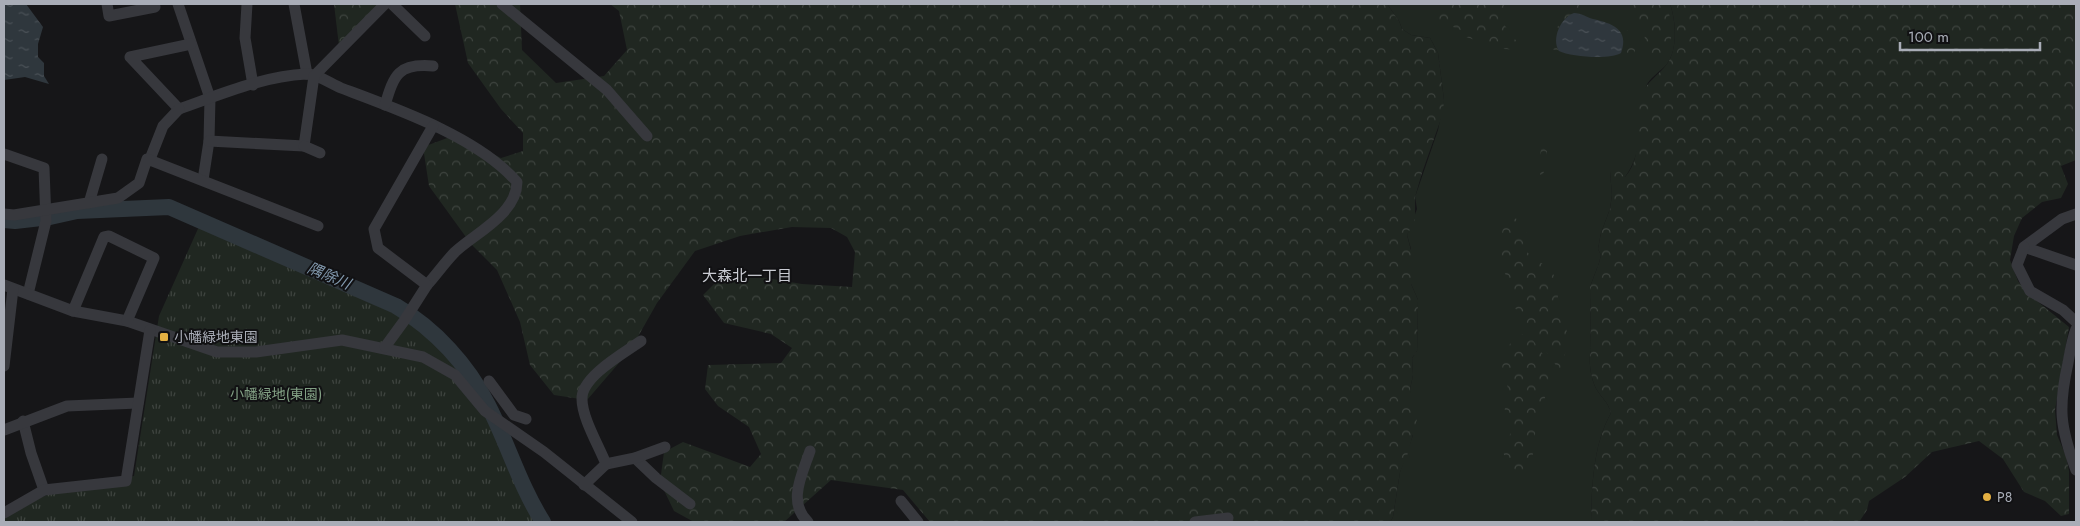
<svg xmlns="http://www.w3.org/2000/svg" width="2080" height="526" font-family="Jost,'Noto Sans JP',sans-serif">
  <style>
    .green { fill: #202721 }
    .forest { fill: url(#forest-crowns) }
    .park { fill: url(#park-tufts) }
    .water { fill: url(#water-ripples) }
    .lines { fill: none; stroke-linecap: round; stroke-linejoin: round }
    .river { stroke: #2f373d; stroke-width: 16 }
    .minor { stroke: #37383d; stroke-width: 11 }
    .poi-dot { fill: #e4b042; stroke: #111113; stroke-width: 2 }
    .labels { text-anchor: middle; stroke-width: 4; stroke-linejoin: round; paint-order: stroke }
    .poi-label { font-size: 14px; fill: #a9adb7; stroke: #111113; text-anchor: start }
    .park-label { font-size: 14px; fill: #82a084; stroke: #111113 }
    .water-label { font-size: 15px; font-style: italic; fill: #839aaf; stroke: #111113 }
    .neighbourhood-label { font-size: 15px; fill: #caccd3; stroke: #111113 }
  </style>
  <defs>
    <pattern id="forest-crowns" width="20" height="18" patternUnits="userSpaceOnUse" patternTransform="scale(1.25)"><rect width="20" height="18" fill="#202721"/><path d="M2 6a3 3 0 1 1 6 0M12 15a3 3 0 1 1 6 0" fill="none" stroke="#3e443f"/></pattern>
    <pattern id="park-tufts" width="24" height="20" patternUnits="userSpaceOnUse" patternTransform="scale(1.25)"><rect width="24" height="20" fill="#202721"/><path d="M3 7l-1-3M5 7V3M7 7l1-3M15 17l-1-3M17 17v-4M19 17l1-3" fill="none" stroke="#3e443f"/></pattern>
    <pattern id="water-ripples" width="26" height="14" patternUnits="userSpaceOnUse" patternTransform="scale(1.25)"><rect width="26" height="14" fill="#2f373d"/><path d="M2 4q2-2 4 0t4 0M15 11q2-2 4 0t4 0" fill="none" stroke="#4a5157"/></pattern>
  </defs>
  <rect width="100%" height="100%" fill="#161618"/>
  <!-- green -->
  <path class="green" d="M1387,4h283c6,16 8,46 -3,60 -6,7 -19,15 -21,23 -6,29 -2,65 -21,90l-15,-6 2,24 -2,14 -9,24 -3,16 3,6 -2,8 -9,24 1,64c-3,10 0,29 6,39 6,10 10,10 14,23 -18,32 -19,73 -20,109h-201l3,-5 7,-45 13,-37 -3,-46 3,-14 -1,-17 5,-7 1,-51 -7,-16v-35l-4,-14 10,-26 -2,-12 23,-67 6,-30 -6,-47 -8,-15 -19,-3 -9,-6 -3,-8z"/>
  <!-- forest -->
  <g class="forest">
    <path d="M334,4h45l-40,42z"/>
    <path d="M455,4h65l2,46 34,33 48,-7 23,-26 -8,-39 -9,-7h777l12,17 3,8 9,6 19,3 8,15 6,47 -1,13 -21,60 -7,24v23l-8,15 7,27 -3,22 7,16 -1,51 -5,7 1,17 -3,14 7,31 -10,36 -7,16 -7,45 -3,5h-460l-27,-32 -72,-10 -47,42h-90l-20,-11 -14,-29 4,-30 19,-10 67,25 11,-13 -12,-27 -31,-21 -13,-17 3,-24 73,-2 11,-15 -21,-14 -47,-11 -21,-28 12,-12 27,-9 60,10 50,3 3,-35 -8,-15 -16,-9 -39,-1 -52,9 -45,15 -38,52 -26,46 -44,51 -33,-5 -24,-30 -10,-43 -23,-52 -26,-26 -42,-58 -6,-39 27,-10 23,7 28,14 22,-7v-18l-22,-24 -33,-46z"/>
    <path d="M1437,4h68l2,7 -4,12 20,27 -39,-2 -6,-7 -12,-4 -1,-5 -26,-11z"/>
    <path d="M1569,4h11l-1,9c-16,-1 -29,25 -20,38l-7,-2v-11z"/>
    <path d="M1630,4h37c4,16 8,41 -2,55l-10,-4 -11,3c5,-20 -3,-37 -14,-54z"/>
    <path d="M1670,4h406v156l-15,6 7,18 -7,14 -19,4 -20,16 -8,18 -4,24 8,21 9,12 42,34 -14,83 2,25 9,21 3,15v43l-8,2 -16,-15 -21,-9 -21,-33 -24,-18 -47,11 -27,25 -36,24 -2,9 -8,12h-268c1,-36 2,-77 20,-109 -4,-13 -8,-13 -14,-23 -6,-10 -9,-29 -6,-39l-1,-64 9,-24 2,-8 -3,-6 3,-16 9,-24 2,-14 -2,-24 7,-2 8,8c21,-24 6,-54 16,-81 5,-14 18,-21 26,-32 11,-15 9,-44 3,-60z"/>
    <path d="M1621,29c13,0 18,16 12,26l-5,1z"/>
    <path d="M1541,146l6,5v14l-5,11 -3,-3z"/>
    <path d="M1507,216l10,3 2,4 8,8 -3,17c10,14 23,14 31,29 5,9 2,21 3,31 2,10 10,20 10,30 1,12 -7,21 -8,33l-45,-63 -6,-27 -9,-17 3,-43z"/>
    <path d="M1522,334l8,2 20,28 3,9 -17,52 -4,37 -5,8 -10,1 -9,-6 -5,-13 8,-20c-8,-16 -8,-24 -2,-40 -8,-30 -13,-31 8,-57z"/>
  </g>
  <!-- park -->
  <path class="park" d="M201,222l176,76 42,23 40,43 43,64 25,68 16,26h-539v-6c37,-26 86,-31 130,-40l25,-160z"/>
  <!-- water -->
  <g class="water">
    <path d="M4,4h22l17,23 -5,17v13l6,6v13l5,8 -24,-7 -21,3z"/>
    <path d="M1574,13c7,0 12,4 19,6 18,4 37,10 28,34 -11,7 -50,4 -62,-2 -8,-12 2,-34 15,-38z"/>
  </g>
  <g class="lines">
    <!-- river -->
    <path class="river" d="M4,220l11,1 35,-4 27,-6 92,-4 227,99c39,23 72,59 92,99 20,39 32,81 55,117"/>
    <!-- minor -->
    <g class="minor">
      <path d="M107,4l2,12 46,-9 -1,-3"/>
      <path d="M178,4l32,94 -1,43 -6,39"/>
      <path d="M247,4l-2,34 8,47"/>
      <path d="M294,4l13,70"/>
      <path d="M392,4l33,32"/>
      <path d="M502,4l105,86 40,46"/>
      <path d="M191,44l-61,13 49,52c40,-14 84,-33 127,-35 12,0 25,10 35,14 56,21 137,49 176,94 0,32 -43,52 -62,70 -10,10 -18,22 -28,33"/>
      <path d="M385,105c9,-30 13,-42 48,-39"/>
      <path d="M209,141l95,5 10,-70 71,-72"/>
      <path d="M304,146l16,7"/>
      <path d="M4,154l40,14 2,53 -18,73"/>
      <path d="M150,159l13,-33 16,-17"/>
      <path d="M89,203l13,-44"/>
      <path d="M4,214l10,1 104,-17 21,-15 8,-24 171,67"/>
      <path d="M2076,214l-14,5 -38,28 52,18"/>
      <path d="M2024,247l-7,18 13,26 33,19 13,12"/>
      <path d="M4,285l69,26 54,10 90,31h39l86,-12 81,17 32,18 30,36 59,41 88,70"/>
      <path d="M73,311l31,-74 5,-1 45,22 -27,63"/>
      <path d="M2076,329c-4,10 -6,23 -8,34 -10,45 -8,64 8,107"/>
      <path d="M385,347l19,-26 23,-36 -49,-37 -4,-19 59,-103"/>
      <path d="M4,366l9,-77"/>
      <path d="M489,381l25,34 12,4"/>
      <path d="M23,421l8,32 13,37"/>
      <path d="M4,430l63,-24 71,-3"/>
      <path d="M635,458l21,20 34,26"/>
      <path d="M606,464l29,-6 30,-11"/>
      <path d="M584,485l22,-21c-7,-18 -24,-46 -24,-65 -1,-22 42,-46 59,-58"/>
      <path d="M901,501l17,21"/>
      <path d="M4,513l40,-23 82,-9 24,-151"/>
      <path d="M808,522c-21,-20 -6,-47 2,-71"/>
      <path d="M1195,522l33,-4"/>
    </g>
  </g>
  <!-- markers -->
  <g class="poi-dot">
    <rect x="159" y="332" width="10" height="10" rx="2.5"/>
    <circle cx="1987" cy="497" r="5"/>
  </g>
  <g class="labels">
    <!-- poi labels -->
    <g class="poi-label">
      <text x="174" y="342">小幡緑地東園</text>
      <text x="1997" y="502">P8</text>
    </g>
    <!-- park labels -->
    <g class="park-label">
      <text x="276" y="399">小幡緑地(東園)</text>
    </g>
    <!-- water labels -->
    <g class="water-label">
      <text transform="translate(329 276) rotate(23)" y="5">隅除川</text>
    </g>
    <!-- neighbourhood labels -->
    <g class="neighbourhood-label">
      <text x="747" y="281">大森北一丁目</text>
    </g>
  </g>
  <!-- border -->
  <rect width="2080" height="526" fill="none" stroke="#a9adb7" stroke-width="10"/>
  <!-- scale -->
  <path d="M1900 42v8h140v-8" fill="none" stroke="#a9adb7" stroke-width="2.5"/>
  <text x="1908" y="42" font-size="15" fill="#a9adb7" stroke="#111113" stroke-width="4" paint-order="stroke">100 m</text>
</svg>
